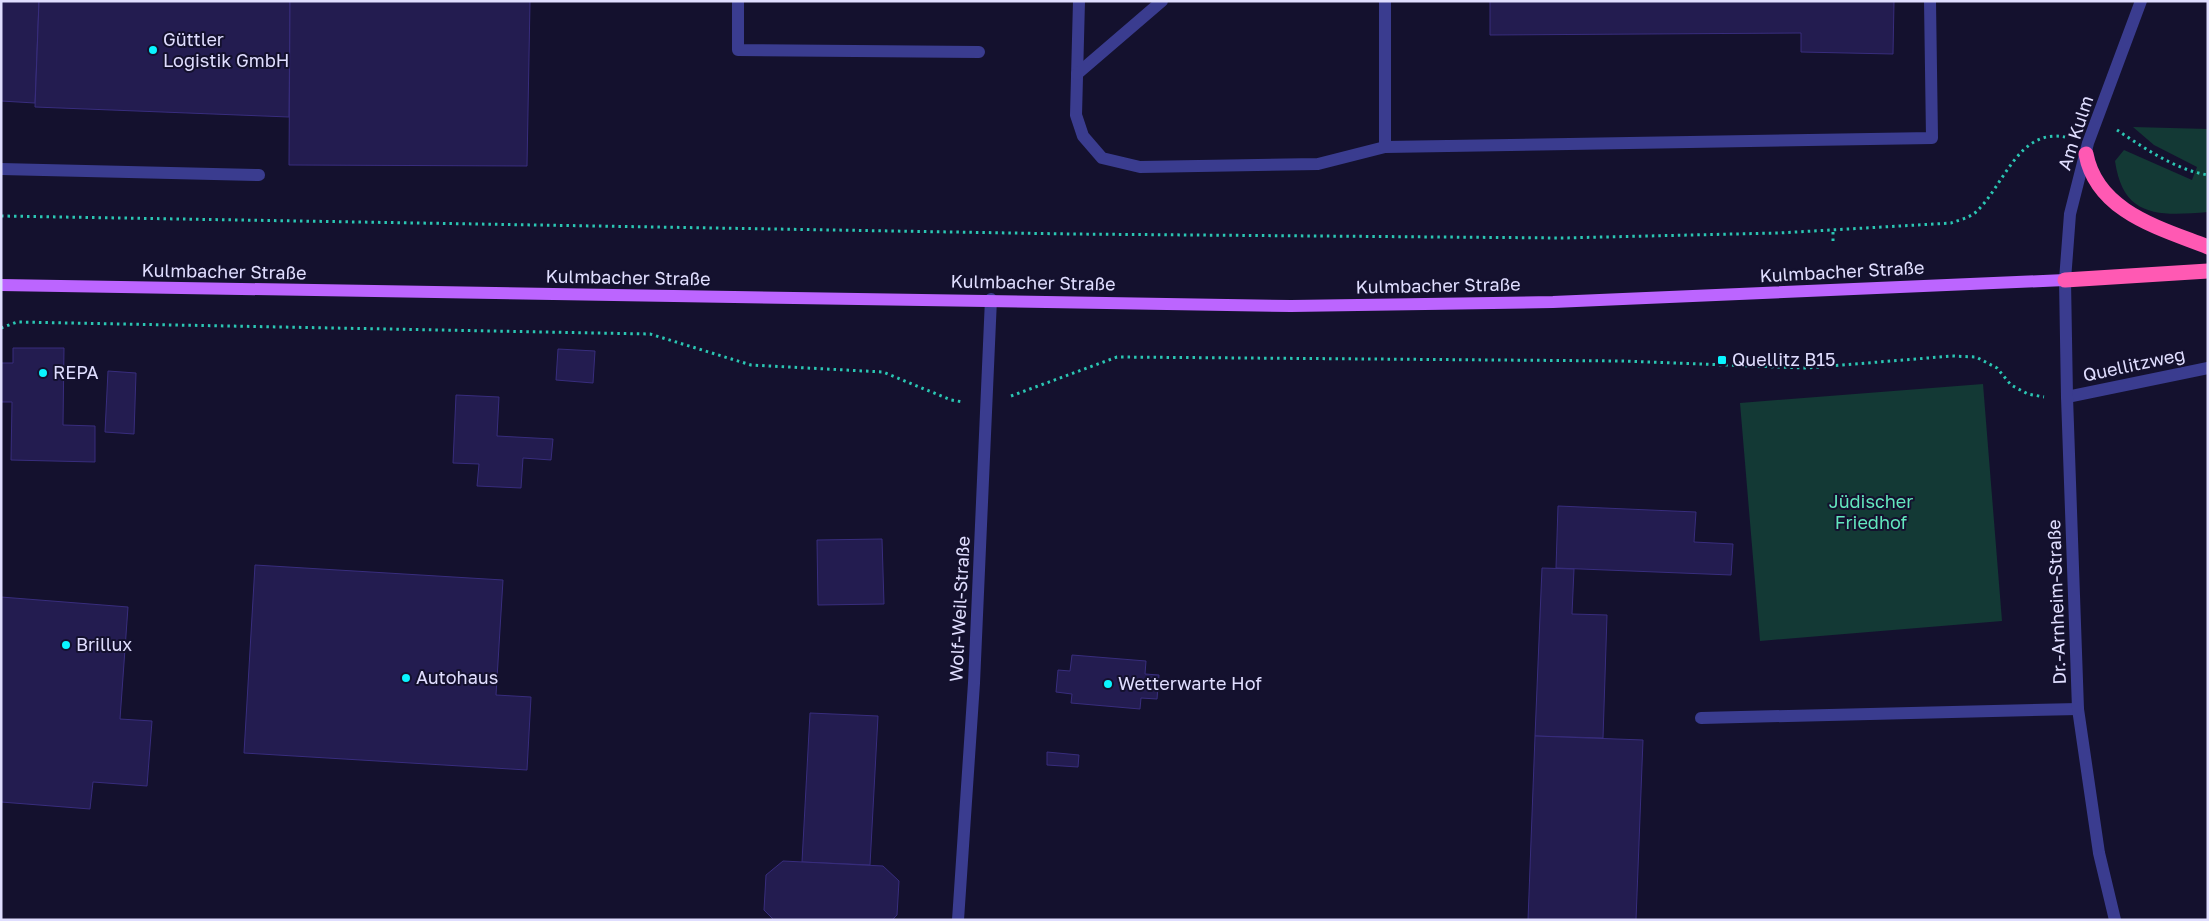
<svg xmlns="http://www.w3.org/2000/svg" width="2209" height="921" font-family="'Golos Text',sans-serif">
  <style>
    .green { fill: #133935 }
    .building { fill: #231c50; stroke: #382d7d }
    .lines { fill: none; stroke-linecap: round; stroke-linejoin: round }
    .path { stroke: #2bc6b3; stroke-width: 3; stroke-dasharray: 2.5 4; stroke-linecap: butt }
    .minor { stroke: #3a3c8f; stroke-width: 12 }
    .major { stroke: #bc65ff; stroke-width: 12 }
    .highway { stroke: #ff59b3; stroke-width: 15 }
    .poi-dot { fill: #0af5ff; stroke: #14112e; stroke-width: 2 }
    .labels { text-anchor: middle; stroke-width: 4; stroke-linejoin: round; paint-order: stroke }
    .poi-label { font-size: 18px; fill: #e0deff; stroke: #14112e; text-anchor: start }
    .street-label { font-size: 18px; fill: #e0deff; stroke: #14112e }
    .park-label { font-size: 18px; fill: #63e7be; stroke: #14112e }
  </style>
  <rect width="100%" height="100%" fill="#14112e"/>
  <!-- green -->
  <g class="green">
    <path d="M2133,127l75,2v83c-49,4 -85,6 -93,-51l9,-11 68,30 5,-13 -43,-22z"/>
    <path d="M1983,384l19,237 -242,20 -20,-238z"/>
  </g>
  <!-- building -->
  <g class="building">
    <path d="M1,1h38l-4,102 -34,-2z"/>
    <path d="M39,1h251l-1,116 -254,-10z"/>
    <path d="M290,1h240l-3,165 -238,-1z"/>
    <path d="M1490,1h404l-1,53 -92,-2v-19l-311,2z"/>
    <path d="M13,348h51l-1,77 32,1v36l-84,-2 1,-58h-11v-39h12z"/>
    <path d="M558,349l37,2 -2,32 -37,-3z"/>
    <path d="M108,371l28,2 -2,61 -29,-2z"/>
    <path d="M456,395l43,2 -2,39 56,3 -2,21 -28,-2 -2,30 -44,-2 2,-22 -26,-1z"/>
    <path d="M1558,506l138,6 -2,30 39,2 -2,31 -175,-7z"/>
    <path d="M882,539l2,65 -66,1 -1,-65z"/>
    <path d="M255,565l248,15 -7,115 35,2 -4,73 -283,-17z"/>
    <path d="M1542,568l32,1 -2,45 35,1 -4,123 -68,-2z"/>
    <path d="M1,597l127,10 -8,112 32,2 -5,65 -54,-4 -3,27 -89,-7z"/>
    <path d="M1072,655l74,6 -1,13 14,1 -2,24 -16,-1 -1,11 -69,-6 1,-9 -16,-2 2,-22 12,1z"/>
    <path d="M810,713l68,3 -8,149 -68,-3z"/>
    <path d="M1535,736l108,4 -7,180h-108z"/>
    <path d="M1047,752l32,3 -1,12 -31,-2z"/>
    <path d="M783,861l100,5 16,15 -2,34 -5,5h-118l-10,-10 2,-35z"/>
  </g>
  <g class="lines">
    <!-- path -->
    <g class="path">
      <path d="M2117,130c27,18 59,40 91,45"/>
      <path d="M1,216l1070,18 491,4 216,-5 173,-10c8,-3 18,-5 25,-11 28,-26 42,-84 89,-75"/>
      <path d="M1833,241v-11"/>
      <path d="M1,328l16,-6 633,12 101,31 132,7 68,28 12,2"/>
      <path d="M1011,396l106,-39 506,4 183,7 146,-12 24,1 21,11 14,17 17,9 16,3"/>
    </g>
    <!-- minor -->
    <g class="minor">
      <path d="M738,1v49l241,2"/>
      <path d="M1079,1l-3,114 7,21 19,22 38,9 178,-3 67,-17"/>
      <path d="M1385,1v146l547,-9 -2,-137"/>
      <path d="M1077,74l85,-73"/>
      <path d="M1,169l258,6"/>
      <path d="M2067,397l141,-29"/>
      <path d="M1701,718l377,-9"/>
      <path d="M958,920l16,-237 17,-384"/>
      <path d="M2115,920l-16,-67 -21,-144 -11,-312 -2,-117 5,-66 18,-71 53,-142"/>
    </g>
    <!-- major -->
    <path class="major" d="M1,285l1290,21 262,-4 512,-22"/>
    <!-- highway -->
    <g class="highway">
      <path d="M2086,154c11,58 74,74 122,93"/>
      <path d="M2065,280l143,-9"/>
    </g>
  </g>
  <!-- markers -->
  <g class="poi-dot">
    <circle cx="153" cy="50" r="5"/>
    <rect x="1717" y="355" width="10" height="10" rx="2.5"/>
    <circle cx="43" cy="373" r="5"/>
    <circle cx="66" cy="645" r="5"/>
    <circle cx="406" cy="678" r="5"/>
    <circle cx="1108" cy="684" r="5"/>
  </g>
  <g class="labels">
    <!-- poi labels -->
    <g class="poi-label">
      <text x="163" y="46">Güttler<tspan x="163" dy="21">Logistik GmbH</tspan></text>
      <text x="1732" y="366">Quellitz B15</text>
      <text x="53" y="379">REPA</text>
      <text x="76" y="651">Brillux</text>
      <text x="416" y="684">Autohaus</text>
      <text x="1118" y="690">Wetterwarte Hof</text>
    </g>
    <!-- street labels -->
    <g class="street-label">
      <text transform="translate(2076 133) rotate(-72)" y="6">Am Kulm</text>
      <text transform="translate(224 272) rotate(1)" y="6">Kulmbacher Straße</text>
      <text transform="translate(1842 272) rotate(-3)" y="6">Kulmbacher Straße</text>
      <text transform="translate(628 278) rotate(1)" y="6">Kulmbacher Straße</text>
      <text transform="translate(1033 283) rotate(1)" y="6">Kulmbacher Straße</text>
      <text transform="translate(1438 286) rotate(-1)" y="6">Kulmbacher Straße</text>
      <text transform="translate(2134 365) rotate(-12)" y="6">Quellitzweg</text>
      <text transform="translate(2057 602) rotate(-92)" y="6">Dr.-Arnheim-Straße</text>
      <text transform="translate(960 609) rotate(-87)" y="6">Wolf-Weil-Straße</text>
    </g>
    <!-- park labels -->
    <g class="park-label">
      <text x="1871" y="508">Jüdischer<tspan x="1871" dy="21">Friedhof</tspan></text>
    </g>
  </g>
  <!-- border -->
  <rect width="2209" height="921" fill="none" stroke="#e0deff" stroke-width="5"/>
</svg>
